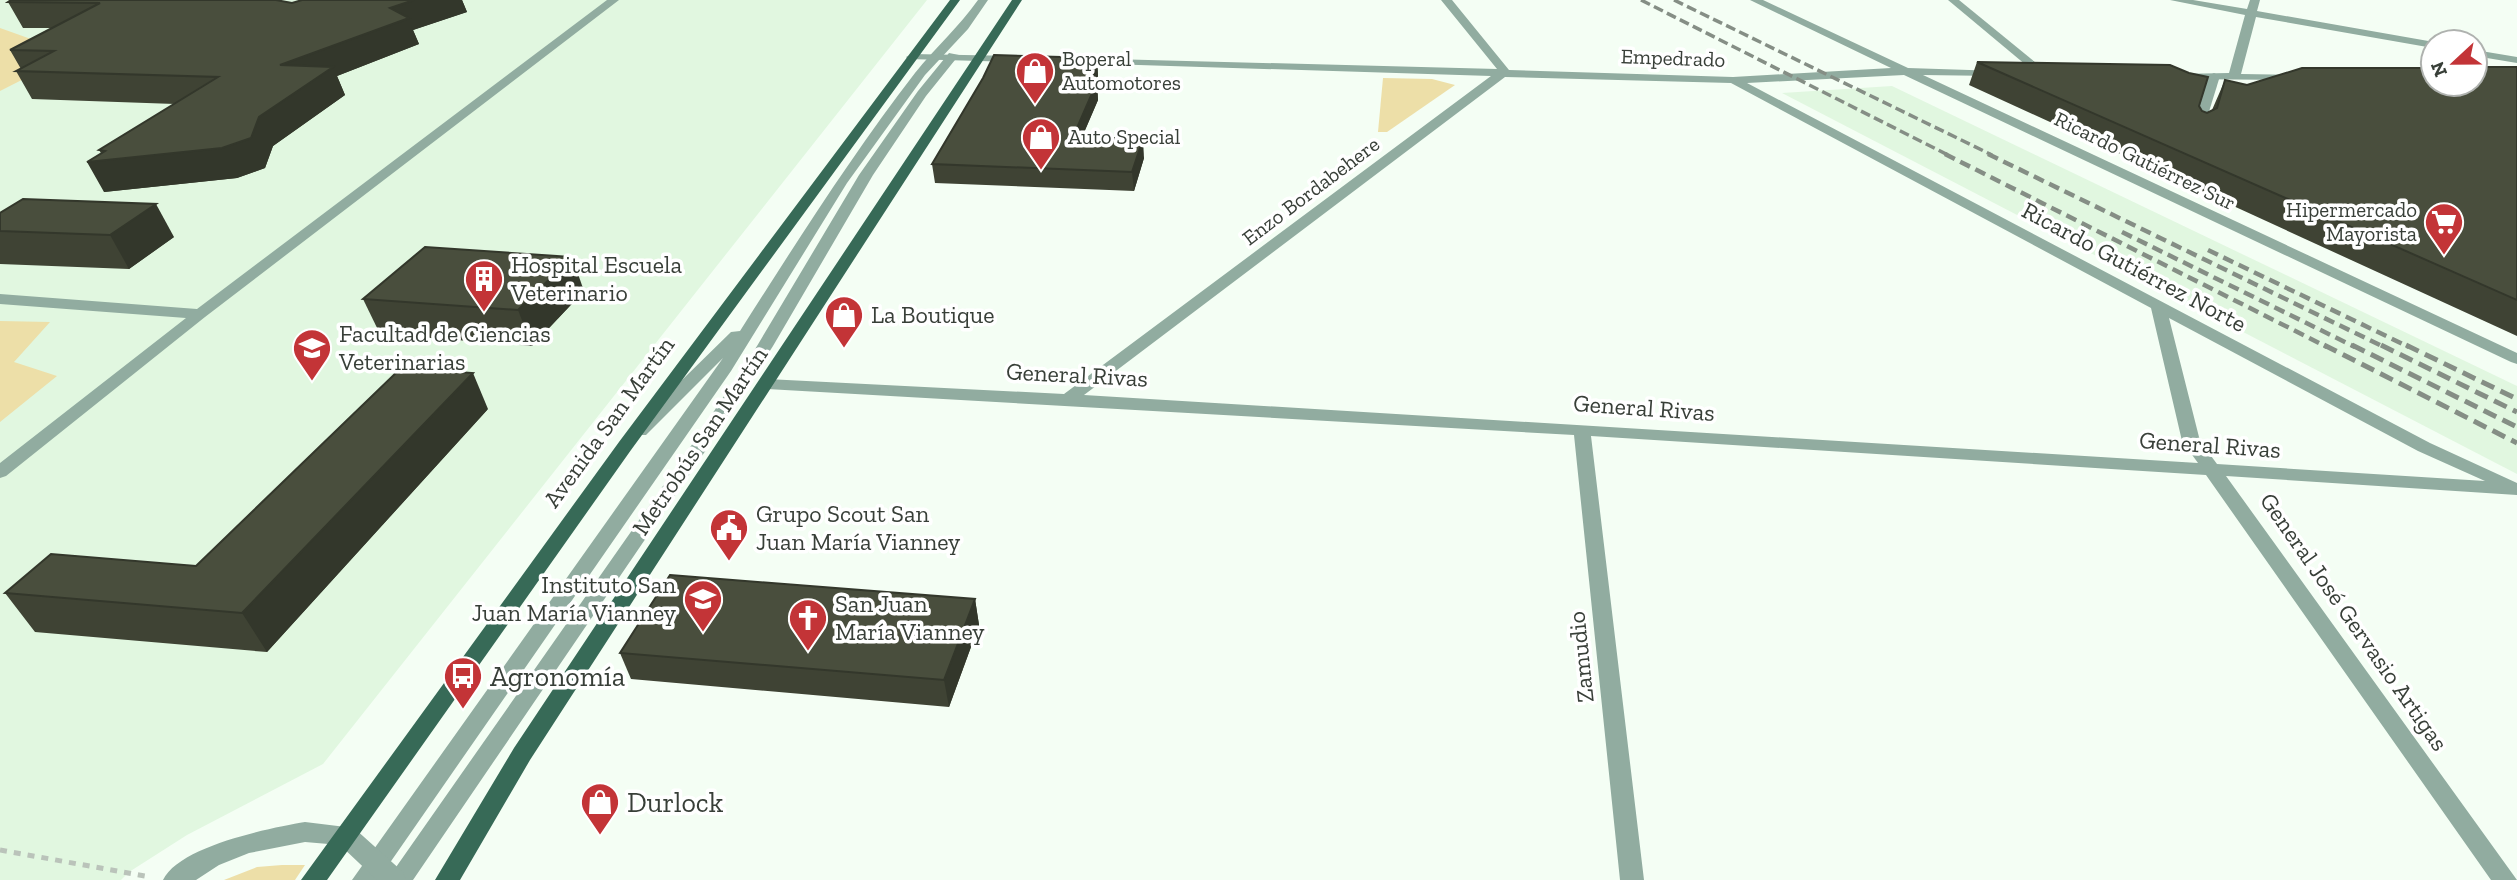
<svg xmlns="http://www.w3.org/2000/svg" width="2517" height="880" font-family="'Zilla Slab',serif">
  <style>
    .built { fill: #e1f7e0 }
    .green { fill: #eddfa8 }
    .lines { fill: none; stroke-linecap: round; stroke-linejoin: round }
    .path { stroke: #bac3ba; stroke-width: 5; stroke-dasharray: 7 7; stroke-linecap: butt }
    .service { fill: #91aca0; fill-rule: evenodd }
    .minor { fill: #91aca0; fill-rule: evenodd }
    .tertiary { fill: #91aca0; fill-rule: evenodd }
    .primary { fill: #376a57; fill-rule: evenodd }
    .rail-far2 { stroke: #858e85; stroke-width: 3.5; stroke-dasharray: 10 4.5; stroke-linecap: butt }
    .rail-far1 { stroke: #858e85; stroke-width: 4.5; stroke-dasharray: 11 6; stroke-linecap: butt }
    .rail { stroke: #858e85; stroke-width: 5; stroke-dasharray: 14 7; stroke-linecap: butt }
    .wall { fill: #3f4334 }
    .shaded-wall { fill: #33372b }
    .building { fill: #494e3d; stroke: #33372b; stroke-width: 2 }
    .labels { text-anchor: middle; stroke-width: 7; stroke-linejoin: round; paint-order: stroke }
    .far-street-label { font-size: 21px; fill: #383f38; stroke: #fff }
    .far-poi-label { font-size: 21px; fill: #383f38; stroke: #fff; text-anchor: start }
    .poi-label { font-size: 24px; fill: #383f38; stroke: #fff; text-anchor: start }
    .street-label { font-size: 24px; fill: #383f38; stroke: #fff }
    .near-poi-label { font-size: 28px; fill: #383f38; stroke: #fff; text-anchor: start }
  </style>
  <rect width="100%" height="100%" fill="#f4fef4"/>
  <!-- built -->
  <g class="built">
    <path d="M0,0h927l-604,764 -136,71 -58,37 -8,8h-121z"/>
    <path d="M1892,86l625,300v88l-735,-381z"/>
  </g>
  <!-- green -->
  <g class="green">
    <path d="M0,28l73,26 -73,37z"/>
    <path d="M1383,78l49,1 23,6 -68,47h-9z"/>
    <path d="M0,321l50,1 -36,40 43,14 -57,46z"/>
    <path d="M282,865h23l-10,15h-71l33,-13z"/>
  </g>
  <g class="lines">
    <!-- path -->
    <path class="path" d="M0,850l145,26"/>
    <!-- service -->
    <g class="service">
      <path d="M607,0h12l-414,317 -199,159 -6,2v-15l186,-145 -186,-14v-10l197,15z"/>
      <path d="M978,0h10l-20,29 -43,46 -78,108 -116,188 -353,509h-26l371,-522 -77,77h-12l-3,-4 3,-4 97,-95 9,-1c56,-88 111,-175 175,-258 20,-25 44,-46 63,-73z"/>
      <path d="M949,53l10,2 -33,41 -53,79 -100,171 -67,104 -293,430h-26l304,-434 66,-100 102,-171 59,-84z"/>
      <path d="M2214,73l6,3 -17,55 -6,4 -4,-1 -2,-3 17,-55z"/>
    </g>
    <!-- minor -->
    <g class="minor">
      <path d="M1441,0h11l57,70 224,7 158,-9 -141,-68h13l145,68 92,3v4l-4,1 -73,-1 594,278v11l-6,-2 -607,-287 -157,8 683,360 87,40v12l-291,-19 291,404h-26l-285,-405 -615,-39 53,444h-24l-46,-445 -807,-46 -8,-5 8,-5 297,15 427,-318 -415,-13 -6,-3 2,-2 425,11zM1505,77l226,6 420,225 31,133 16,22 -1114,-68zM2169,318l249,133 67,30 -268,-17 -17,-23z"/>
      <path d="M1948,0h11l88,72v4h-8z"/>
      <path d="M2170,0h23l54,9 3,-9h10l-3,11 177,31 -1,6 -177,-31 -15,57 56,1 4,1v4l-120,-1 -6,-3 2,-2 52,-1 16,-58z"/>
      <path d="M2475,50l42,7v6l-42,-7z"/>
      <path d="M912,54l104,2 6,3 -6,3 -108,-3 -2,-2z"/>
    </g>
    <!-- tertiary -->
    <path class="tertiary" d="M305,822l49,6 49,44 3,8h-29l-37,-35 -35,-3 -56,11 -30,12 -23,15h-33c16,-34 107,-52 142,-58z"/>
    <!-- primary -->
    <g class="primary">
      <path d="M950,0h10l-329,450 -304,430h-26l318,-438z"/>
      <path d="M1012,0h10l-492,760 -70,120h-25l79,-132z"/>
    </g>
    <!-- rail-far2 -->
    <g class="rail-far2">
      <path d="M1641,0l307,155"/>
      <path d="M1674,0l318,155"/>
    </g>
    <!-- rail-far1 -->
    <g class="rail-far1">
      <path d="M1945,154l382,193"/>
      <path d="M1988,154l396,193"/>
      <path d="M2122,232l233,115"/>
      <path d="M2208,250l201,97"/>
    </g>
    <!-- rail -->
    <g class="rail">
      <path d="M2324,345l193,98"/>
      <path d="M2352,345l165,82"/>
      <path d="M2381,345l136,67"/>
      <path d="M2406,345l111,54"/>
    </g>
  </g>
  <!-- wall -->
  <g class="wall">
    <path d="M302,0h160l5,12 -54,18 6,14 -82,32 8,19 -72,51 -8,22 -28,10 -133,14 -3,-39 -2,-3 76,-46 -143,-5 -16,-28 5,-2 -11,-19 42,-22h-29l-15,-26 284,1z"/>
    <path d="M1097,58l1,18 -3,6h2l1,18 -16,37 62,21 -10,33 -199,-8 -3,-19 51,-86z"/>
    <path d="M1977,62l222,44 3,5 5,2 5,-3 13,-30 22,5 270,-18v269l-548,-251z"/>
    <path d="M0,213l174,24 -45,32 -129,-5z"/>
    <path d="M584,291l-52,55 -152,-12 -17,-35z"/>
    <path d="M488,409l-221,243 -232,-20 -30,-39 191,-27z"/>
    <path d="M975,599l4,26 -30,82 -318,-28 -11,-26z"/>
  </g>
  <!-- shaded-wall -->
  <g class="shaded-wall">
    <path d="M414,0h48l5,12 -54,18 6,14 -82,32 8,19 -72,51 -8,22 -28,10 -133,14 -17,-30 193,-97 110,-57z"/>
    <path d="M1097,58l1,18 -11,24 -1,-19z"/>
    <path d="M1097,82l1,18 -24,56 -1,-19z"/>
    <path d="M1143,139l1,19 -10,33 -2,-19z"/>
    <path d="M156,204l18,33 -45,32 -19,-34z"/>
    <path d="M572,257l12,34 -52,55 -14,-36z"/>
    <path d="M473,373l15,36 -221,243 -25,-39z"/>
    <path d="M975,599l4,26 -30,82 -5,-27z"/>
  </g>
  <!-- building -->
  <g class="building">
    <path d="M11,0h265l16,3 10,-3h112l-24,8 19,10 -129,47 53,2 -74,50 -8,21 -29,10 -135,14 18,-11 -6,-1 119,-73 -202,-6 38,-20 -44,-1 90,-47 -92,-1z"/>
    <path d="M994,55l103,3 -11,23 11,1 -24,55 70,2 -11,33 -200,-8 51,-86z"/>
    <path d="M1977,62l193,3 19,8 19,4 -9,29 3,5 5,2 10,-5 8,-28 22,5 55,-17h131v16h42v-17h42v233z"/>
    <path d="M23,199l133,5 -46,31 -110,-4v-18z"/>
    <path d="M425,247l147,10 -54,53 -155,-11z"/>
    <path d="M401,368l72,5 -231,240 -237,-20 46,-39 145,12z"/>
    <path d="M670,575l305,24 -31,81 -324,-27z"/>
  </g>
  <!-- icons -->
  <defs>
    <g id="shop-pin" transform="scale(2.0125)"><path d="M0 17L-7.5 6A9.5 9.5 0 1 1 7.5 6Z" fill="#c33437" stroke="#fff"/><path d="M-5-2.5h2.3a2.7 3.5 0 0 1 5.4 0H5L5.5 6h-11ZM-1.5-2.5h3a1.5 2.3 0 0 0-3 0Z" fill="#fff"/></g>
    <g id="supermarket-pin" transform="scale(2.0125)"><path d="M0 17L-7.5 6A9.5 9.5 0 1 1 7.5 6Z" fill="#c33437" stroke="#fff"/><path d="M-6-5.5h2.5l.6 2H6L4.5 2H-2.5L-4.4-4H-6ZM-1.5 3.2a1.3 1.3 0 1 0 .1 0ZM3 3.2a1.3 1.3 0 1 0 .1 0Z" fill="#fff"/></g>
    <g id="building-pin" transform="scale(2.0125)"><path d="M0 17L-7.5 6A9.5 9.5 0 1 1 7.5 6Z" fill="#c33437" stroke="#fff"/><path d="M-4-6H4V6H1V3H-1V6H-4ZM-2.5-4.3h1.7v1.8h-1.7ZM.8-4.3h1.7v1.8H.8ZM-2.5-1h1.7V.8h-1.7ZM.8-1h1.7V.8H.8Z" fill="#fff"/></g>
    <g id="university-pin" transform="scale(2.0125)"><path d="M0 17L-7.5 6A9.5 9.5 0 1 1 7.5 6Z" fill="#c33437" stroke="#fff"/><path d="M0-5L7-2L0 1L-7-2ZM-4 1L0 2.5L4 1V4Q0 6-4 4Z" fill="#fff"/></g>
    <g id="civic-pin" transform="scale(2.0125)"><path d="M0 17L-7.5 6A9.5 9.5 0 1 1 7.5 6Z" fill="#c33437" stroke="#fff"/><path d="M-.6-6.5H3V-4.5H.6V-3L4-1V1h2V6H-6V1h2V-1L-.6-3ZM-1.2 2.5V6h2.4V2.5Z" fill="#fff"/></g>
    <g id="school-pin" transform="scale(2.0125)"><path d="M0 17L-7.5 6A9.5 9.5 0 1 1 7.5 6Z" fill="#c33437" stroke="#fff"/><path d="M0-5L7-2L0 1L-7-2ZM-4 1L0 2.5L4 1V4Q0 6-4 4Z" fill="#fff"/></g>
    <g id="church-pin" transform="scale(2.0125)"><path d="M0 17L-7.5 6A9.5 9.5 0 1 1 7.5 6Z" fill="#c33437" stroke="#fff"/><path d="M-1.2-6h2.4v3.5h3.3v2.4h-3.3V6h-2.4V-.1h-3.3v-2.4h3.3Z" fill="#fff"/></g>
    <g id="bus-pin" transform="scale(2.0125)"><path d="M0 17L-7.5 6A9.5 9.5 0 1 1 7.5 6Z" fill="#c33437" stroke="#fff"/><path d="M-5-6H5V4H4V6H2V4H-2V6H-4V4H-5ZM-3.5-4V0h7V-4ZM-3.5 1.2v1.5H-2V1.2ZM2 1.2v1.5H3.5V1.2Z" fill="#fff"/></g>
  </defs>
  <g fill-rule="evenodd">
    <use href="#shop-pin" x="1035" y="71"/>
    <use href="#shop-pin" x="1041" y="137"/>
    <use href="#supermarket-pin" x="2444" y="222"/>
    <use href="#building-pin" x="484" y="279"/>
    <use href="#shop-pin" x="844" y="315"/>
    <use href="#university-pin" x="312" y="348"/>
    <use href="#civic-pin" x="729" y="528"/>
    <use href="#school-pin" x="703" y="599"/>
    <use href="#church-pin" x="808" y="618"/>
    <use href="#bus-pin" x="463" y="676"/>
    <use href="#shop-pin" x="600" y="802"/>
  </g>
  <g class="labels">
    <!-- far-street labels -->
    <g class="far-street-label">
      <text transform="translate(1673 58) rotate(2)" y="7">Empedrado</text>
      <text transform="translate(2145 161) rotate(26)" y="7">Ricardo Gutiérrez Sur</text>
      <text transform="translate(1311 191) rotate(-37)" y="7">Enzo Bordabehere</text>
    </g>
    <!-- far-poi labels -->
    <g class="far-poi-label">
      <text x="1062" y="66">Boperal<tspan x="1062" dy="24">Automotores</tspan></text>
      <text x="1068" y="144">Auto Special</text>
      <text x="2417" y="217" text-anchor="end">Hipermercado<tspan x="2417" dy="24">Mayorista</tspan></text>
    </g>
    <!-- poi labels -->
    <g class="poi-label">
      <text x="511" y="273">Hospital Escuela<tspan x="511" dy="28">Veterinario</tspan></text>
      <text x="871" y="323">La Boutique</text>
      <text x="339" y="342">Facultad de Ciencias<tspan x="339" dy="28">Veterinarias</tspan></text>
      <text x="756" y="522">Grupo Scout San<tspan x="756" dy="28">Juan María Vianney</tspan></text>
      <text x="676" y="593" text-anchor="end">Instituto San<tspan x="676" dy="28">Juan María Vianney</tspan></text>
      <text x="835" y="612">San Juan<tspan x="835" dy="28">María Vianney</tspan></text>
    </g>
    <!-- street labels -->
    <g class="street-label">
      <text transform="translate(2134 267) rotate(28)" y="8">Ricardo Gutiérrez Norte</text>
      <text transform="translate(1077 375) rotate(3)" y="8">General Rivas</text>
      <text transform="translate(1644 408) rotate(4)" y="8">General Rivas</text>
      <text transform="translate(609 422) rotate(-54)" y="8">Avenida San Martín</text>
      <text transform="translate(700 441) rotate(-56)" y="8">Metrobús San Martín</text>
      <text transform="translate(2210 445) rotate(4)" y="8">General Rivas</text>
      <text transform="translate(2354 622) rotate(55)" y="8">General José Gervasio Artigas</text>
      <text transform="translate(1581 657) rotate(-96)" y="8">Zamudio</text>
    </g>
    <!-- near-poi labels -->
    <g class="near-poi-label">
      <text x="490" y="686">Agronomía</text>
      <text x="627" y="812">Durlock</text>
    </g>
  </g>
  <!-- north arrow -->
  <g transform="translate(2454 63) rotate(248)"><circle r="33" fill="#ffffff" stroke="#afb2af" stroke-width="2"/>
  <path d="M0-5L12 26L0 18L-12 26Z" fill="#c33437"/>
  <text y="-10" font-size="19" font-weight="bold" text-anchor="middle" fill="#383f38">N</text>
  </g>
</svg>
